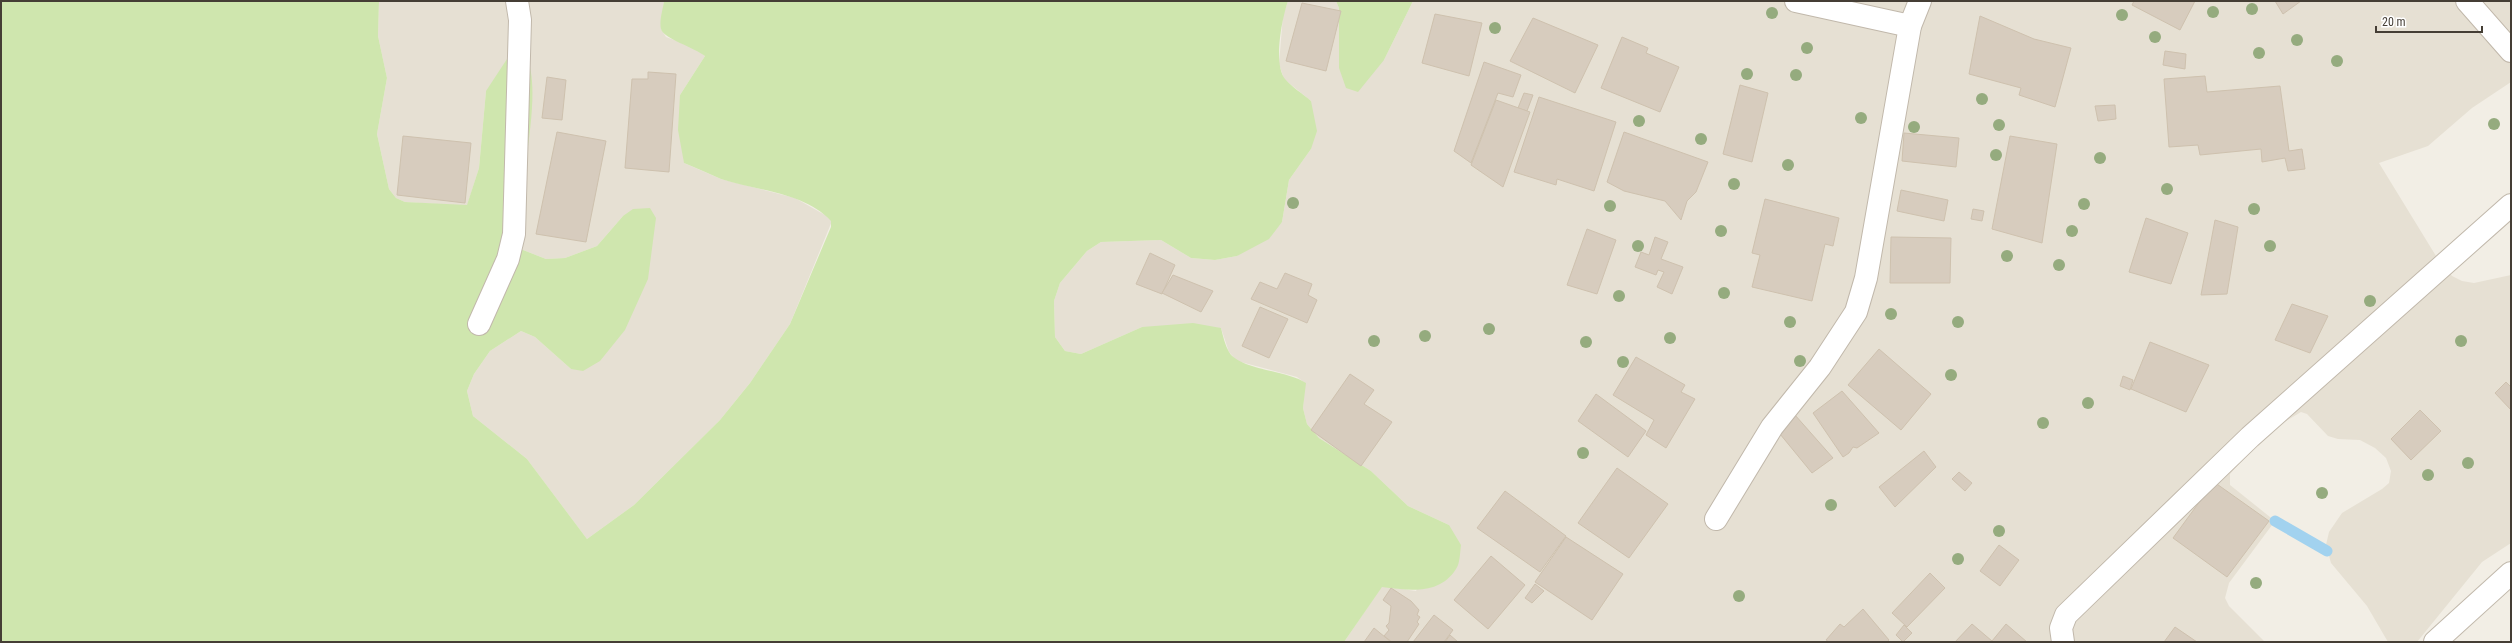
<svg xmlns="http://www.w3.org/2000/svg" width="2512" height="643" font-family="'Roboto Condensed',sans-serif">
  <style>
    .residential { fill: #e6e0d3 }
    .green { fill: #cfe6ae }
    .lines { fill: none; stroke-linecap: round; stroke-linejoin: round }
    .stream { stroke: #a2d2ef; stroke-width: 11 }
    .building { fill: #d7ccbe; stroke: #cec1ae }
    .minor-casing { stroke: #c1b8ab; stroke-width: 24 }
    .minor { stroke: #fff; stroke-width: 22 }
    .tree { fill: #95ab7e }
  </style>
  <rect width="100%" height="100%" fill="#f2eee5"/>
  <!-- residential -->
  <g class="residential">
    <path d="M379,1h285l-3,28 5,8 28,10 11,9 -25,39 4,68 37,16 74,19 30,17 7,6 -42,103 -40,59 -30,37 -86,85 -47,34 -60,-80 -54,-43 -6,-25 7,-17 16,-23 31,-20 14,6 36,32 52,-153 -26,30 -32,12 -19,1 -28,-11 -32,-157 -7,77 -12,38 -62,-4 -9,-4 -7,-9 -12,-55 10,-56 -9,-42z"/>
    <path d="M1288,1h48l3,7v60l45,-8 29,-59h1098v81l-39,26 -44,38 -49,17 57,93 16,20 10,5 12,2 37,-8v268l-29,19 -65,80h-29l-21,-36 -36,-43 -5,-18 3,-13 13,-19 40,-24 7,-6 2,-12 -5,-13 -11,-10 -15,-8 -22,-1 -10,-3 -21,-22 -6,-2 -20,12 -36,33 -15,17v11l45,36 -46,62 -4,15 4,8 36,36h-921l38,-56 34,5 33,-66 -41,-19 -37,-35 -52,-33 -12,-14 -4,-16 2,-25 -8,-6 -60,-16 -8,-9 -8,-24 -79,-1 -61,27 -16,-3 -10,-14 -1,-36 6,-18 27,-32 14,-9 60,-2 30,18 24,2 22,-4 45,-34 7,-42 22,-31v-48l-27,-22 -5,-15 4,-49z"/>
  </g>
  <!-- green -->
  <g class="green">
    <path d="M1,1h378l-1,35 9,42 -10,56 12,55 7,9 9,4 62,3 12,-37 7,-77 21,-32 18,-4c19,28 -4,125 -7,162 -1,10 0,21 0,31l28,11 19,-1 32,-12 26,-30 10,-7 17,-1 6,10 -8,61 -23,51 -25,31 -17,10 -12,-2 -36,-32 -14,-6 -31,20 -16,23 -7,17 6,25 54,43 60,80 47,-34 86,-85 30,-37 40,-59 41,-97v-6c-27,-29 -74,-30 -110,-42 -12,-5 -24,-11 -37,-16l-6,-33 2,-35 25,-39c-10,-8 -42,-18 -44,-27 -2,-8 2,-20 3,-28h624c-6,17 -15,63 -3,78 7,8 18,15 26,22l6,30 -6,18 -22,31 -7,42 -13,17 -32,17 -22,4 -24,-2 -30,-18 -60,2 -14,9 -27,32 -6,18 1,36 10,14 16,3 61,-27 51,-4 28,5c2,8 4,17 8,24 11,18 57,18 77,31l-3,25 4,16 12,14 52,33 37,35 41,19 12,20c-1,7 -1,19 -5,24 -17,27 -48,21 -74,18l-38,55h-1343z"/>
    <path d="M1336,1h77l-29,59 -26,32 -12,-4 -7,-20v-60z"/>
  </g>
  <g class="lines">
    <!-- stream -->
    <path class="stream" d="M2275,521l52,30"/>
  </g>
  <!-- building -->
  <g class="building">
    <path d="M2134,1h61l-15,29 -48,-25z"/>
    <path d="M2275,1h26l-18,13z"/>
    <path d="M1302,3l39,8 -15,60 -40,-10z"/>
    <path d="M1435,14l47,9 -13,53 -47,-13z"/>
    <path d="M1980,16l54,23 37,9 -16,59 -36,-12 2,-7 -52,-14z"/>
    <path d="M1533,18l65,27 -23,48 -65,-32z"/>
    <path d="M1622,37l26,11 -2,5 33,14 -19,45 -59,-24z"/>
    <path d="M2165,51l21,3 -1,15 -22,-4z"/>
    <path d="M1484,62l37,13 -8,22 -15,-4 -27,70 -17,-12z"/>
    <path d="M648,72l28,2 -7,98 -44,-4 7,-89h16z"/>
    <path d="M2205,76l2,16 73,-6 9,65 13,-2 3,20 -17,2 -3,-13 -23,4 -1,-13 -61,6 -2,-10 -29,2 -5,-68z"/>
    <path d="M547,77l19,3 -4,40 -20,-2z"/>
    <path d="M1740,85l28,8 -16,69 -29,-8z"/>
    <path d="M1524,93l9,2 -6,16 -9,-3z"/>
    <path d="M1539,97l77,25 -22,69 -37,-12 -1,6 -42,-13z"/>
    <path d="M1496,100l34,12 -27,75 -32,-22z"/>
    <path d="M2115,105l1,14 -18,2 -3,-15z"/>
    <path d="M557,132l49,9 -20,101 -50,-8z"/>
    <path d="M1624,132l84,30 -12,30 -9,9 -6,19 -16,-19 -41,-10 -17,-9z"/>
    <path d="M1904,133l55,5 -3,29 -54,-6z"/>
    <path d="M403,136l68,7 -6,60 -68,-8z"/>
    <path d="M2010,136l47,8 -15,99 -50,-14z"/>
    <path d="M1901,190l47,10 -4,21 -47,-10z"/>
    <path d="M1765,199l74,19 -6,28 -8,-2 -13,57 -60,-14 8,-32 -8,-2z"/>
    <path d="M1973,209l11,2 -2,10 -11,-2z"/>
    <path d="M2146,218l42,15 -17,51 -42,-12z"/>
    <path d="M2215,220l23,7 -11,67 -26,1z"/>
    <path d="M1587,229l29,11 -19,54 -30,-9z"/>
    <path d="M1655,237l13,5 -7,17 22,8 -11,27 -15,-7 7,-15 -6,-2 -2,5 -21,-8 6,-15 8,3z"/>
    <path d="M1891,237l60,1 -1,45h-60z"/>
    <path d="M1150,253l25,12 -13,29 -26,-10z"/>
    <path d="M1285,273l27,11 -4,11 9,5 -10,23 -56,-24 9,-17 17,7z"/>
    <path d="M1173,275l40,16 -12,21 -39,-19z"/>
    <path d="M2292,304l36,12 -18,37 -35,-13z"/>
    <path d="M1260,307l28,12 -19,39 -27,-12z"/>
    <path d="M2150,342l59,23 -23,47 -55,-23z"/>
    <path d="M1879,349l52,45 -30,36 -53,-45z"/>
    <path d="M1636,357l49,28 -4,7 14,7 -29,49 -20,-13 8,-15 -41,-25z"/>
    <path d="M1350,374l24,16 -10,14 28,18 -31,44 -50,-36z"/>
    <path d="M2123,376l10,4 -3,10 -10,-4z"/>
    <path d="M2506,382l5,5v23l-16,-17z"/>
    <path d="M1842,391l37,42 -22,15 -4,-1 -4,6 -6,4 -30,-44z"/>
    <path d="M1596,394l50,37 -18,26 -50,-36z"/>
    <path d="M2420,410l21,21 -30,29 -20,-21z"/>
    <path d="M1795,415l38,43 -21,15 -32,-39z"/>
    <path d="M1924,451l12,16 -41,40 -16,-20z"/>
    <path d="M1617,468l51,36 -39,54 -51,-35z"/>
    <path d="M1959,472l13,11 -7,8 -13,-12z"/>
    <path d="M2214,482l55,39 -42,56 -54,-39z"/>
    <path d="M1505,491l61,45 -26,36 -63,-44z"/>
    <path d="M1566,537l57,37 -31,46 -57,-38z"/>
    <path d="M1999,545l20,15 -19,26 -20,-15z"/>
    <path d="M1491,556l34,29 -37,44 -34,-29z"/>
    <path d="M1930,573l15,15 -38,39 -15,-14z"/>
    <path d="M1535,584l9,7 -12,12 -7,-5z"/>
    <path d="M1391,588l20,13 8,9 -2,5 3,2 -3,5 2,2 -12,18h-15l-8,-6 5,-6 -3,-4 3,-3 2,-17 -8,-6z"/>
    <path d="M1863,609l26,31 -2,2h-58l-3,-2 14,-16 4,3z"/>
    <path d="M1434,615l19,15 -9,12h-31z"/>
    <path d="M1972,624l20,17 14,-17 21,18h-72z"/>
    <path d="M1904,625l8,8 -9,9 -7,-7z"/>
    <path d="M2175,627l22,15h-33z"/>
    <path d="M1374,628l17,14h-27z"/>
    <path d="M1450,635l8,7h-13z"/>
  </g>
  <g class="lines">
    <!-- minor casing -->
    <g class="minor-casing">
      <g id="minor">
        <path d="M1796,1l114,25"/>
        <path d="M2467,1l44,50"/>
        <path d="M479,324l29,-65 6,-25 6,-214 -3,-19"/>
        <path d="M1716,519l56,-92 48,-60 36,-55 10,-34 44,-252 10,-25"/>
        <path d="M2063,642l-2,-14 5,-13 184,-178 261,-232"/>
        <path d="M2435,642l76,-69"/>
      </g>
    </g>
    <!-- minor -->
    <use href="#minor" class="minor"/>
  </g>
  <!-- trees -->
  <g class="tree">
    <circle cx="2252" cy="9" r="6"/>
    <circle cx="2213" cy="12" r="6"/>
    <circle cx="1772" cy="13" r="6"/>
    <circle cx="2122" cy="15" r="6"/>
    <circle cx="1495" cy="28" r="6"/>
    <circle cx="2155" cy="37" r="6"/>
    <circle cx="2297" cy="40" r="6"/>
    <circle cx="1807" cy="48" r="6"/>
    <circle cx="2259" cy="53" r="6"/>
    <circle cx="2337" cy="61" r="6"/>
    <circle cx="1747" cy="74" r="6"/>
    <circle cx="1796" cy="75" r="6"/>
    <circle cx="1982" cy="99" r="6"/>
    <circle cx="1861" cy="118" r="6"/>
    <circle cx="1639" cy="121" r="6"/>
    <circle cx="2494" cy="124" r="6"/>
    <circle cx="1999" cy="125" r="6"/>
    <circle cx="1914" cy="127" r="6"/>
    <circle cx="1701" cy="139" r="6"/>
    <circle cx="1996" cy="155" r="6"/>
    <circle cx="2100" cy="158" r="6"/>
    <circle cx="1788" cy="165" r="6"/>
    <circle cx="1734" cy="184" r="6"/>
    <circle cx="2167" cy="189" r="6"/>
    <circle cx="1293" cy="203" r="6"/>
    <circle cx="2084" cy="204" r="6"/>
    <circle cx="1610" cy="206" r="6"/>
    <circle cx="2254" cy="209" r="6"/>
    <circle cx="1721" cy="231" r="6"/>
    <circle cx="2072" cy="231" r="6"/>
    <circle cx="1638" cy="246" r="6"/>
    <circle cx="2270" cy="246" r="6"/>
    <circle cx="2007" cy="256" r="6"/>
    <circle cx="2059" cy="265" r="6"/>
    <circle cx="1724" cy="293" r="6"/>
    <circle cx="1619" cy="296" r="6"/>
    <circle cx="2370" cy="301" r="6"/>
    <circle cx="1891" cy="314" r="6"/>
    <circle cx="1790" cy="322" r="6"/>
    <circle cx="1958" cy="322" r="6"/>
    <circle cx="1489" cy="329" r="6"/>
    <circle cx="1425" cy="336" r="6"/>
    <circle cx="1670" cy="338" r="6"/>
    <circle cx="1374" cy="341" r="6"/>
    <circle cx="2461" cy="341" r="6"/>
    <circle cx="1586" cy="342" r="6"/>
    <circle cx="1800" cy="361" r="6"/>
    <circle cx="1623" cy="362" r="6"/>
    <circle cx="1951" cy="375" r="6"/>
    <circle cx="2088" cy="403" r="6"/>
    <circle cx="2043" cy="423" r="6"/>
    <circle cx="1583" cy="453" r="6"/>
    <circle cx="2468" cy="463" r="6"/>
    <circle cx="2428" cy="475" r="6"/>
    <circle cx="2322" cy="493" r="6"/>
    <circle cx="1831" cy="505" r="6"/>
    <circle cx="1999" cy="531" r="6"/>
    <circle cx="1958" cy="559" r="6"/>
    <circle cx="2256" cy="583" r="6"/>
    <circle cx="1739" cy="596" r="6"/>
  </g>
  <!-- border -->
  <rect width="2512" height="643" fill="none" stroke="#453e35" stroke-width="4"/>
  <!-- scale -->
  <path d="M2376 26v6h106v-6" fill="none" stroke="#453e35" stroke-width="2"/>
  <text x="2382" y="26" font-size="12" fill="#453e35" stroke="#ffffff" stroke-width="3" paint-order="stroke">20 m</text>
</svg>
